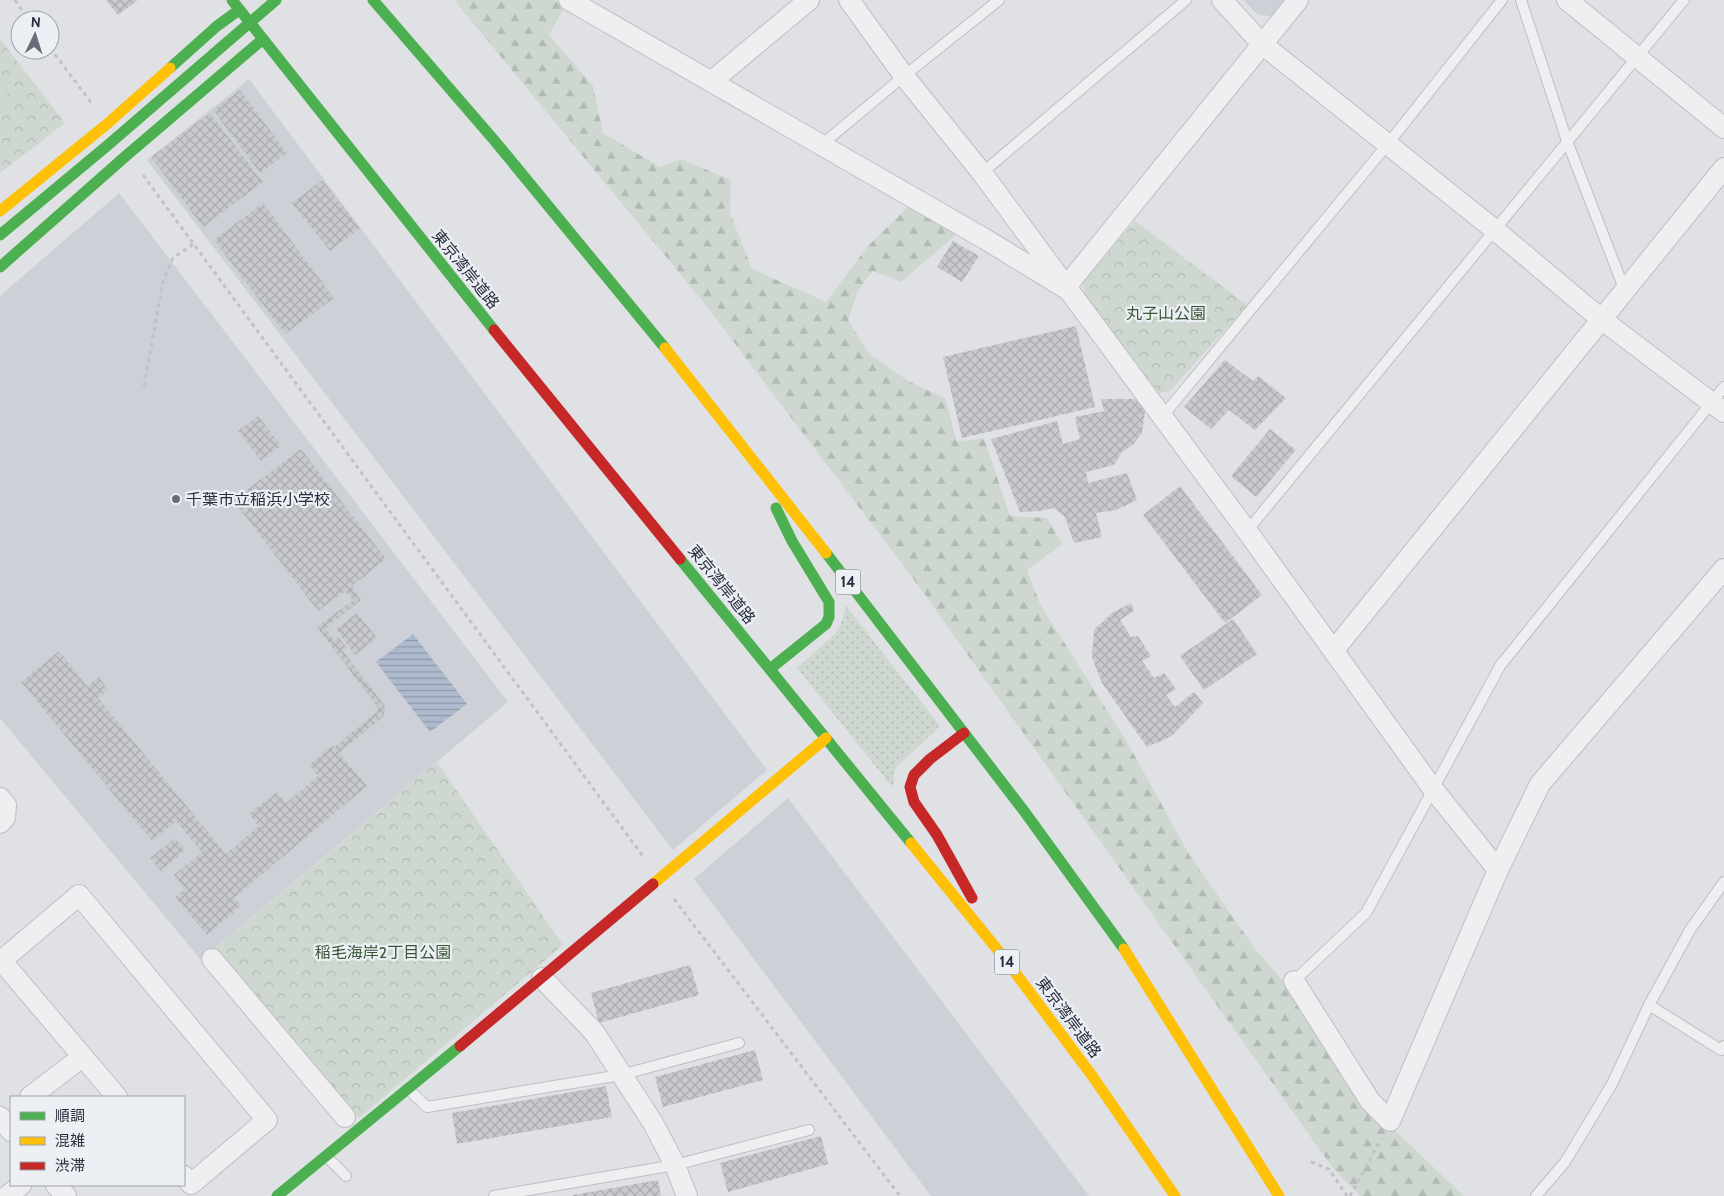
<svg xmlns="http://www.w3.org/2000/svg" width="1724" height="1196" font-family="Cabin,'Noto Sans JP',sans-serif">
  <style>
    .built { fill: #cdd0d7 }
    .grass { fill: url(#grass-dots) }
    .forest { fill: url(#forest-firs) }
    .park { fill: url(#park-crowns) }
    .garden { fill: #ced8d0 }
    .water { fill: url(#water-rules) }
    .building { fill: url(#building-cross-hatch) }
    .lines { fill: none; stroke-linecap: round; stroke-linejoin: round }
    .lane-casing { stroke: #bdbfc2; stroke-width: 12 }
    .street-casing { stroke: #bdbfc2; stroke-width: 22 }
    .path { stroke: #c1c2c7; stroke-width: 3; stroke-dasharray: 4 4; stroke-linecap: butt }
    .lane { stroke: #efeff1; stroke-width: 10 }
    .street { stroke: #efeff1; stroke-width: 20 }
    .fast { stroke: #4caf50; stroke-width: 11 }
    .slow { stroke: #ffc107; stroke-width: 11 }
    .jam { stroke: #c62828; stroke-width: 11 }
    .fast-bridge { stroke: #4caf50; stroke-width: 11 }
    .poi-dot { fill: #676c77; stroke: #eceff4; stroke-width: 2 }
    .labels { text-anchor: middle; stroke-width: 4.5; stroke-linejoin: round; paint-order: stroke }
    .shield { fill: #eceff4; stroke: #626773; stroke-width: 1 }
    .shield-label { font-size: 15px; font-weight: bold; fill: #272d3c }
    .street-label { font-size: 16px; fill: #272d3c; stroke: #eceff4 }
    .park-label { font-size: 16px; fill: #385735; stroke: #eceff4 }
    .poi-label { font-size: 16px; fill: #272d3c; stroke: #eceff4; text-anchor: start }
  </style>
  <defs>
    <pattern id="grass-dots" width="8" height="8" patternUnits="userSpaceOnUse" patternTransform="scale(1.25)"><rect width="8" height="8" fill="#ced8d0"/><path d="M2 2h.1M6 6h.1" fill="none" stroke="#b1bab4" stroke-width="1.8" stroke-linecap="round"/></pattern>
    <pattern id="forest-firs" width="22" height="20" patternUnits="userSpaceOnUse" patternTransform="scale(1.25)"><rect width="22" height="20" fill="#ced8d0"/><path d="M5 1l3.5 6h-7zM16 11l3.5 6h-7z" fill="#b1bab4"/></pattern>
    <pattern id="park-crowns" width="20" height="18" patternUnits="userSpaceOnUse" patternTransform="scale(1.25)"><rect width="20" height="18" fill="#ced8d0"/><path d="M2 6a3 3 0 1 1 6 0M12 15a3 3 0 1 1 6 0" fill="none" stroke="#b1bab4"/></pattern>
    <pattern id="water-rules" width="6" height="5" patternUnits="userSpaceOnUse" patternTransform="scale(1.25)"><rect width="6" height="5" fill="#aebace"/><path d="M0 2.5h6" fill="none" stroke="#8e98a8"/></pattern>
    <pattern id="building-cross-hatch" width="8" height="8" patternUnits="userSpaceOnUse" patternTransform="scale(1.25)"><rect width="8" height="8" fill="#c8c9cc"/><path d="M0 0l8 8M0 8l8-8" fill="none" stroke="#acadb0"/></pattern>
  </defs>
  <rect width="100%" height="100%" fill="#dfe1e4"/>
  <!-- built -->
  <g class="built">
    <path d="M1244,0h42l-14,16 -14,-1z"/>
    <path d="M249,79l518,691 -94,80 -526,-690z"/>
    <path d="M119,193l389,509 -307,258 -201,-242v-422z"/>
    <path d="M788,798l301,398h-158l-237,-317z"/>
  </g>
  <!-- grass -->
  <path class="grass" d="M846,606l94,120 -43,40 -3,7 -1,15 -96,-120 35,-31 8,-10z"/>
  <!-- forest -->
  <path class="forest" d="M454,0h102l8,8 -15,27 44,51 10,47 57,34 21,-8 50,21 -1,33 22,56 74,33 42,-56 41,-40 49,27 -57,49 -28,-11 -15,19 -10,30 21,34 41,28 35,16 12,44 27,-4 26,78 37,2 15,26 -35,26 13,34 87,138 63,114 66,94 29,33 87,126 92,87h-104l-28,-29 -414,-582 -213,-281z"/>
  <!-- park -->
  <g class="park">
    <path d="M0,39l65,84 -65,50z"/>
    <path d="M1135,221l112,84 -77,86 -13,2 -72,-96 -2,-15z"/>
    <path d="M437,762l126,183 -204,173 -143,-170z"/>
  </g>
  <!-- garden -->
  <path class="garden" d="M0,86l15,17 -15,12z"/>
  <!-- water -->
  <path class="water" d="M413,634l54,70 -37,28 -54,-70z"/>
  <!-- building -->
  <g class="building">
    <path d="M106,0h32l-20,15z"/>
    <path d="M240,90l47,63 -27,20 -47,-63z"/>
    <path d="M210,113l53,69 -60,45 -52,-70z"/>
    <path d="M322,180l38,48 -30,23 -38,-48z"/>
    <path d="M263,203l71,95 -49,36 -71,-94z"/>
    <path d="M953,241l26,15 -17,26 -25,-15z"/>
    <path d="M1076,326l19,81 -133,31 -19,-81z"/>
    <path d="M1225,360l28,21 5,-5 28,22 -31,32 -26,-20 -18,19 -27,-22z"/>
    <path d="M1101,399h35l9,12 -3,22 -8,11 -12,8 -8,13 -28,7 2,11 39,-10 10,27 -21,10 -20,3 6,24 -28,6 -9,-26 -11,-9 -15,3 -19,1 -29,-73 66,-18 6,23 17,-5 -5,-22 29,-6z"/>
    <path d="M258,416l23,30 -20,15 -23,-30z"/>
    <path d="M1270,429l26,21 -40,47 -25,-21z"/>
    <path d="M301,449l85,110 -34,27 9,14 -35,28 8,12 4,-3 9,11 -4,3 42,55 -1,10 -45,37 28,33 -133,112 7,8 -34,29 -32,-38 10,-8 -11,-14 28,-23 -26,-31 -24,20 -131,-159 38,-31 28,35 11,-9 10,12 -10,9 128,156 33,-28 -10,-12 28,-22 9,11 32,-27 -9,-11 24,-20 1,2 43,-35 1,-4 -61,-81 36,-27 -8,-9 -27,20 -85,-111z"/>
    <path d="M1180,486l82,109 -37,28 -82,-108z"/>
    <path d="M1131,603l3,8 -14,9 11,17 7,-1 13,20 -9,5 12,17 10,-5 12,16 -10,6 9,12 19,-15 9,11 -31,33 -25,11 -45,-64 -10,-26 2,-27 18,-17z"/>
    <path d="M357,613l20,25 -22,17 -19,-26z"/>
    <path d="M1233,619l24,35 -53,36 -24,-34z"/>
    <path d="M175,838l10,12 -24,21 -11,-13z"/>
    <path d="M690,965l9,30 -100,28 -8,-30z"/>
    <path d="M755,1050l8,30 -100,27 -8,-30z"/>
    <path d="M606,1086l6,31 -155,27 -5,-31z"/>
    <path d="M821,1136l7,28 -100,28 -8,-29z"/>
    <path d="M658,1180l3,16h-88v-1z"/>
  </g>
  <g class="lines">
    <!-- lane casing -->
    <g class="lane-casing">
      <g id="lane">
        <path d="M1521,0l46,141 58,150"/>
        <path d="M820,146l84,-70 95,-76"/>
        <path d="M982,173l204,-173"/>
        <path d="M1162,417l225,-272 115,-145"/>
        <path d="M1247,531l437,-531"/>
        <path d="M1294,981l72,-68 134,-247 224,-279"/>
        <path d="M1649,1005l72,45 3,-4"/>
        <path d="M408,1089l19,18 194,-32 118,-32"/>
        <path d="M327,1157l19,19"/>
        <path d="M494,1196l181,-31 134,-35"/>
        <path d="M1536,1196l29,-34 47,-78 37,-79 41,-75 34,-48"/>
      </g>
    </g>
    <!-- street casing -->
    <g class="street-casing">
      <g id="street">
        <path d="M569,0l416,239 80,49 233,-288"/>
        <path d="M849,0l55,76 78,97 265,358 186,258 65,81"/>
        <path d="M1222,0l40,44 233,186 106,89 123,93"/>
        <path d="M1567,0l157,128"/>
        <path d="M712,81l97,-81"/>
        <path d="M1334,650l390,-482"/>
        <path d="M0,798l6,7 -1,13 -5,5"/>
        <path d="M0,959l117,138"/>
        <path d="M212,959l133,158"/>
        <path d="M1,961l78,-66 188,225 -76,64 -7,-8"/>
        <path d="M542,978l52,54 59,91 22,42 12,31"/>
        <path d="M1294,981l76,120 20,20 108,-251 42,-86 184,-215"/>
        <path d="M30,1097l52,-40"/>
        <path d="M0,1117l11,14"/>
        <path d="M56,1185l10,11"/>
        <path d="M7,1196l14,-11"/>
      </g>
    </g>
    <!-- path -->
    <g class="path">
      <path d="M15,0l14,20"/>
      <path d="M50,48l43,57"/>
      <path d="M143,175l502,684"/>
      <path d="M144,386l19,-105 10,-23 20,-14"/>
      <path d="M674,899l226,297"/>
      <path d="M1311,1162l18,7 18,27"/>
      <path d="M1350,1196l31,-57"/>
    </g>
    <!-- lane -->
    <use href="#lane" class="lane"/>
    <!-- street -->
    <use href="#street" class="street"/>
    <!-- fast -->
    <g class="fast">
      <path d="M232,0l262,330"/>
      <path d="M373,0l121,140 171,208"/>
      <path d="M170,68l47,-42 22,-16"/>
      <path d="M0,267l127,-112 136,-116"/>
      <path d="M826,553l198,258 100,138"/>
      <path d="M680,559l231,284"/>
      <path d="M770,669l56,-45 3,-7v-15l-37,-61 -16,-33"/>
      <path d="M277,1196l183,-150"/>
    </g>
    <!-- slow -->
    <g class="slow">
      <path d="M0,211l107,-87 63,-56"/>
      <path d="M665,348l161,205"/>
      <path d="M911,843l94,116 88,118 82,119"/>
      <path d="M653,884l173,-146"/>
      <path d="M1124,949l155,247"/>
    </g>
    <!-- jam -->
    <g class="jam">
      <path d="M494,330l186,229"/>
      <path d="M964,733l-34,26 -16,16 -4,12 4,15 23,33 35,63"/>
      <path d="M460,1046l193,-162"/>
    </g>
    <!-- fast-bridge -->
    <path class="fast-bridge" d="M0,235l108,-90 168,-145"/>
  </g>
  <!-- markers -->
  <circle class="poi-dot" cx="176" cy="499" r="5"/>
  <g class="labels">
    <!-- shield labels -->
    <g class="shield">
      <rect x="835.5" y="569.5" width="25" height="25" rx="4"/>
      <rect x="994.5" y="949.5" width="25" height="25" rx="4"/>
    </g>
    <g class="shield-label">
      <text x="848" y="587">14</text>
      <text x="1007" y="967">14</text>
    </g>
    <!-- street labels -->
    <g class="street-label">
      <text transform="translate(466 269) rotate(51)" y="6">東京湾岸道路</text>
      <text transform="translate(722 584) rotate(51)" y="6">東京湾岸道路</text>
      <text transform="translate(1069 1017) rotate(53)" y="6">東京湾岸道路</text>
    </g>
    <!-- park labels -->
    <g class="park-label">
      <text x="1166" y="319">丸子山公園</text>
      <text x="383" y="958">稲毛海岸2丁目公園</text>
    </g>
    <!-- poi labels -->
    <g class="poi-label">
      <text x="186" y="505">千葉市立稲浜小学校</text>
    </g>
  </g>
  <!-- legend -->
  <rect x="10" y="1096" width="175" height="90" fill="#eceff4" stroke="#9da1aa"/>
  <rect x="20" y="1112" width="25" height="8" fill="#4caf50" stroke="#9da1aa"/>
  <text x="55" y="1121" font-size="15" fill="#272d3c">順調</text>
  <rect x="20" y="1137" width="25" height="8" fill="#ffc107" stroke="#9da1aa"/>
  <text x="55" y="1146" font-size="15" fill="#272d3c">混雑</text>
  <rect x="20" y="1162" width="25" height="8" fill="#c62828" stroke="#9da1aa"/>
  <text x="55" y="1171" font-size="15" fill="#272d3c">渋滞</text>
  <!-- north arrow -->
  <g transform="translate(35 35) rotate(4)"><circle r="24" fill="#eceff4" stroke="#9da1aa"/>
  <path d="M0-4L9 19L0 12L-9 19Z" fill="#676c77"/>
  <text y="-8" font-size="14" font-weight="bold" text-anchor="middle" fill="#272d3c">N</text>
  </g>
</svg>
